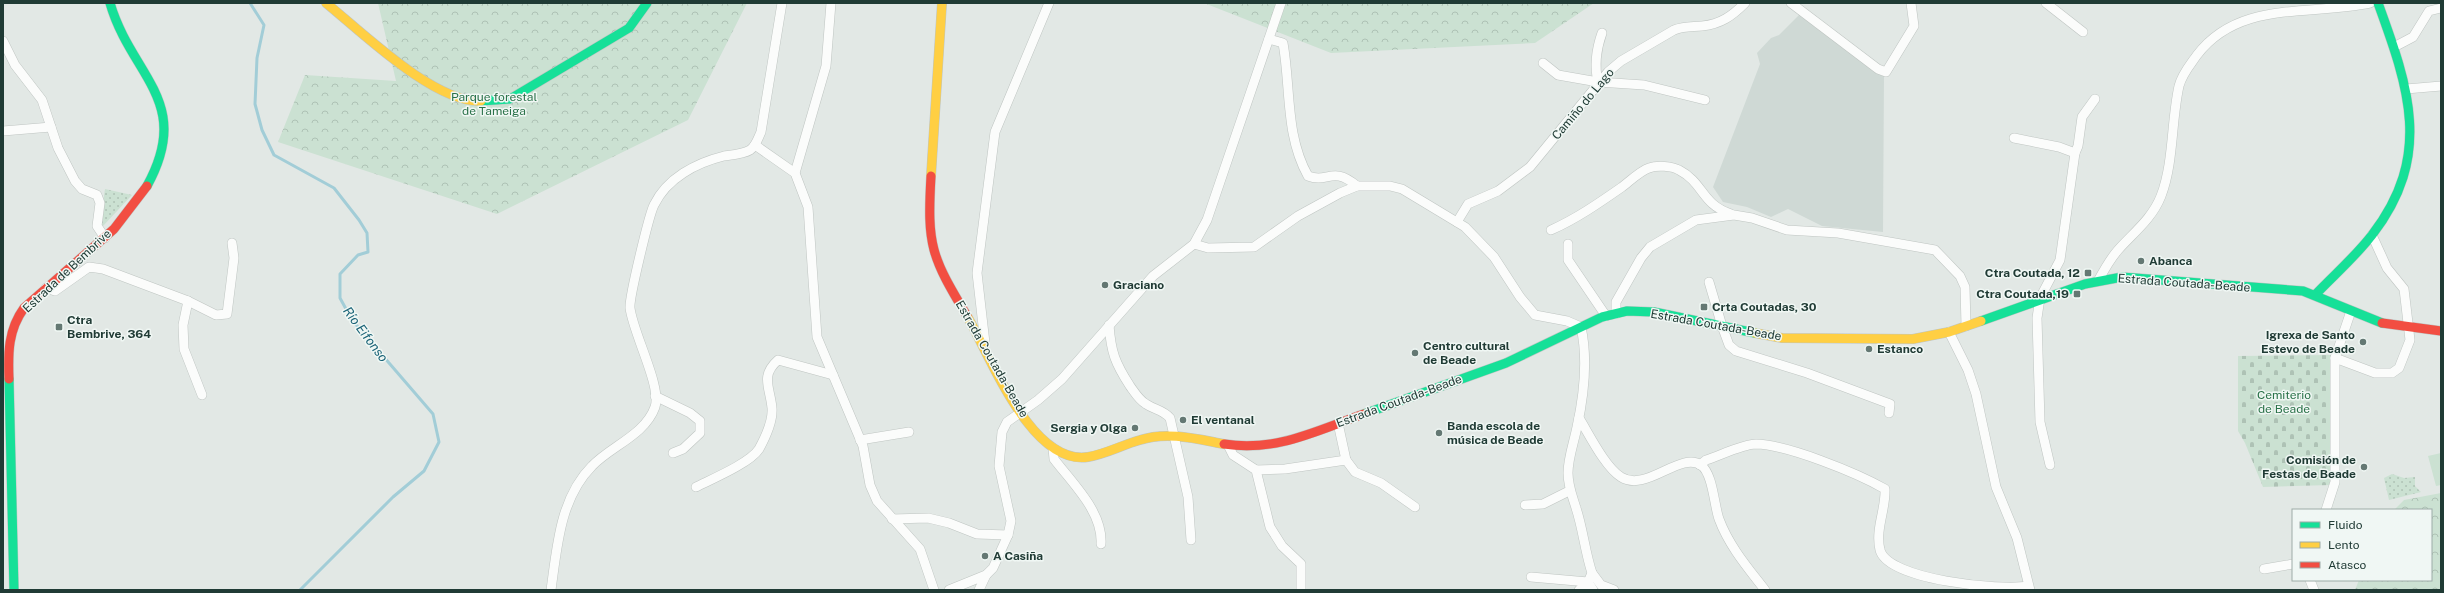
<svg xmlns="http://www.w3.org/2000/svg" width="2444" height="593" font-family="'Public Sans',sans-serif">
  <style>
    .built { fill: #cfd9d5 }
    .green { fill: url(#green-dots) }
    .forest { fill: url(#forest-crowns) }
    .cemetery { fill: url(#cemetery-stones) }
    .pitch { fill: #cbe1d2 }
    .lines { fill: none; stroke-linecap: round; stroke-linejoin: round }
    .stream { stroke: #a2cdd7; stroke-width: 3 }
    .street-casing { stroke: #bfc5c2; stroke-width: 10 }
    .fast-casing { stroke: #bec5c3; stroke-width: 10 }
    .slow-casing { stroke: #bec5c3; stroke-width: 10 }
    .jam-casing { stroke: #bec5c3; stroke-width: 10 }
    .street { stroke: #fbfcfb; stroke-width: 9 }
    .fast { stroke: #16e098; stroke-width: 9 }
    .slow { stroke: #ffcf43; stroke-width: 9 }
    .jam { stroke: #f24e42; stroke-width: 9 }
    .poi-dot { fill: #647873; stroke: #f0f7f4; stroke-width: 1.5 }
    .labels { text-anchor: middle; stroke-width: 3; stroke-linejoin: round; paint-order: stroke }
    .park-label { font-size: 12px; fill: #2a7249; stroke: #f0f7f4 }
    .street-label { font-size: 12px; fill: #203b35; stroke: #f0f7f4 }
    .poi-label { font-size: 12px; font-weight: bold; fill: #203b35; stroke: #f0f7f4; text-anchor: start }
    .water-label { font-size: 13px; font-style: italic; fill: #1a6377; stroke: #f0f7f4 }
  </style>
  <defs>
    <pattern id="green-dots" width="8" height="8" patternUnits="userSpaceOnUse"><rect width="8" height="8" fill="#cbe1d2"/><path d="M2 2h.1M6 6h.1" fill="none" stroke="#aec2b5" stroke-width="1.8" stroke-linecap="round"/></pattern>
    <pattern id="forest-crowns" width="20" height="18" patternUnits="userSpaceOnUse"><rect width="20" height="18" fill="#cbe1d2"/><path d="M2 6a3 3 0 1 1 6 0M12 15a3 3 0 1 1 6 0" fill="none" stroke="#aec2b5"/></pattern>
    <pattern id="cemetery-stones" width="16" height="16" patternUnits="userSpaceOnUse"><rect width="16" height="16" fill="#cbe1d2"/><path d="M2 7V4a2 2 0 0 1 4 0v3zM10 15v-3a2 2 0 0 1 4 0v3z" fill="#aec2b5"/></pattern>
  </defs>
  <rect width="100%" height="100%" fill="#e2e8e5"/>
  <!-- built -->
  <path class="built" d="M1800,14l84,62 -1,156 -61,-6 -34,-17 -17,8 -24,-10 -24,-5 -10,-15 47,-123 -3,-11 14,-15 8,-3z"/>
  <!-- green -->
  <g class="green">
    <path d="M105,189l27,6 -29,31 -3,-3z"/>
    <path d="M2392,474l12,4 11,-1v9l6,6 -32,8 -5,-22z"/>
  </g>
  <!-- forest -->
  <g class="forest">
    <path d="M378,3h369l-59,117 -191,94 -219,-72 27,-67 91,6z"/>
    <path d="M1204,3h390l-59,40 -204,10z"/>
    <path d="M2441,493v97h-86l4,-10h72v-70h-37l10,-10z"/>
  </g>
  <!-- cemetery -->
  <path class="cemetery" d="M2331,355v130l-68,2 -18,-44 -7,-12v-75z"/>
  <!-- pitch -->
  <path class="pitch" d="M2441,453v32l-5,1 -8,-30z"/>
  <g class="lines">
    <!-- stream -->
    <path class="stream" d="M250,3l14,22 -7,33 -2,46 7,26 12,25 60,33 25,32 8,13 1,19 -10,3 -18,19v24l12,22 81,94 6,28 -15,29 -31,26 -93,93"/>
    <!-- street casing -->
    <g class="street-casing">
      <g id="street">
        <path d="M1791,3l87,66 8,3 28,-46 -3,-23"/>
        <path d="M2046,3l37,29"/>
        <path d="M1269,39l14,4c8,45 2,92 25,133 20,8 24,-11 49,10"/>
        <path d="M3,41l12,24 27,35 16,48 17,33 7,8 15,6 3,8 -3,23 8,12"/>
        <path d="M2394,47l19,-10 16,-26 12,-3"/>
        <path d="M1543,63l15,12 40,7 46,3 61,15"/>
        <path d="M1598,82c-4,-17 -2,-32 4,-49"/>
        <path d="M2406,89l35,-3"/>
        <path d="M3,131l48,-4"/>
        <path d="M2014,138l45,9 16,6 -15,107 -20,38 -3,20 3,104 10,43"/>
        <path d="M755,145l40,28 13,34 9,130 46,109 7,39 7,16 43,48 14,41"/>
        <path d="M2075,153l3,-7 4,-29 13,-18"/>
        <path d="M795,173l31,-107 5,-63"/>
        <path d="M1457,222l11,-18 30,-13 32,-24 78,-95 13,-11 53,-31c10,-4 18,-3 28,-4 19,-2 30,-10 43,-23"/>
        <path d="M1551,230c25,-11 48,-27 71,-43 8,-6 18,-16 27,-19 8,-3 23,-2 30,2 25,13 22,34 52,44"/>
        <path d="M1194,244l14,4 46,-1 44,-31 42,-23 17,-7h33l12,3 63,38 29,30 26,40 15,18 32,6 14,6c7,32 3,68 -4,100 -3,15 -9,31 -9,46 0,13 4,22 8,35 7,21 9,44 16,65l-4,9 -9,8"/>
        <path d="M1568,244v16l38,56"/>
        <path d="M2098,281c6,-11 12,-22 20,-31 15,-17 34,-31 43,-54 13,-34 10,-74 18,-110 3,-12 11,-21 18,-31 42,-55 111,-39 173,-52"/>
        <path d="M1709,282l13,44 7,19 7,6 71,22 83,31 -1,9"/>
        <path d="M46,288l9,3 34,-24 14,2 85,32 28,14 11,-1 7,-56 -2,-15"/>
        <path d="M188,301l-5,24 1,24 18,46"/>
        <path d="M1616,314v-12l25,-44 9,-11 46,-27 38,-5 18,3 35,12 51,3 97,17 25,26 5,11 1,39"/>
        <path d="M1109,325c2,27 6,38 21,61 5,7 9,14 16,18 9,6 17,6 24,14l18,79 3,43"/>
        <path d="M1949,332l19,38 8,24 20,93 21,51 13,52"/>
        <path d="M985,343l-8,-70 18,-141 54,-129"/>
        <path d="M2335,358l40,15h17l7,-5 11,-28 -6,-51 -17,-21 -15,-33"/>
        <path d="M655,396l35,17 10,8v12l-17,16 -10,4"/>
        <path d="M1579,418c10,16 26,49 42,59 25,16 59,-26 80,-12 12,9 13,40 18,54 10,27 29,49 46,71"/>
        <path d="M1338,423l8,37"/>
        <path d="M860,440l49,-8"/>
        <path d="M1228,445l5,10 23,15 14,57 12,19 19,18v26"/>
        <path d="M1053,448l1,11c19,25 49,53 47,85"/>
        <path d="M1700,465l6,-5c13,-4 37,-16 50,-16 32,1 101,29 129,45 1,20 -10,40 -5,61 8,30 121,41 148,36"/>
        <path d="M1256,470l29,-1 61,-9 9,12 26,11 34,24"/>
        <path d="M696,487c16,-8 54,-24 63,-38 6,-11 14,-29 13,-41 -2,-21 -12,-32 6,-48l55,15"/>
        <path d="M1525,505l18,-1 26,-13"/>
        <path d="M2326,510l9,-28v-124l16,-47"/>
        <path d="M892,519l36,-1 21,5 28,11 31,1"/>
        <path d="M2264,569l29,-5"/>
        <path d="M1592,573l9,12 13,5"/>
        <path d="M1531,577l57,5 5,8"/>
        <path d="M2310,580l4,10"/>
        <path d="M551,590c6,-43 9,-92 41,-124 19,-20 53,-31 63,-59 7,-20 -22,-74 -25,-99 -1,-10 19,-93 24,-103 13,-27 42,-42 70,-49 7,-1 20,-2 26,-6 6,-4 8,-12 11,-18l21,-129"/>
        <path d="M949,590l37,-15 7,-7 15,-33 3,-14 -12,-55 3,-34 5,-10 31,-22 24,-21 91,-103 41,-32 13,-24 74,-217"/>
        <path d="M979,590l7,-15"/>
      </g>
    </g>
    <!-- fast casing -->
    <g class="fast-casing">
      <g id="fast">
        <path d="M110,3c21,73 84,98 37,183"/>
        <path d="M481,101l29,-2 119,-71 18,-25"/>
        <path d="M2315,295c19,-20 40,-38 57,-60 61,-79 37,-147 6,-232"/>
        <path d="M1981,321l104,-37 37,-7 181,14 79,32"/>
        <path d="M9,379l5,211"/>
        <path d="M1364,414l142,-51 96,-46 25,-6 27,1 101,21"/>
      </g>
    </g>
    <!-- slow casing -->
    <g class="slow-casing">
      <g id="slow">
        <path d="M326,3c36,29 108,100 155,98"/>
        <path d="M931,176l11,-173"/>
        <path d="M967,316c23,39 64,150 121,141 18,-3 34,-12 52,-17 27,-9 57,-1 84,4"/>
        <path d="M1755,333l27,5 131,1 36,-7 32,-11"/>
      </g>
    </g>
    <!-- jam casing -->
    <g class="jam-casing">
      <g id="jam">
        <path d="M931,176c-4,70 0,80 36,140"/>
        <path d="M2382,323l59,8"/>
        <path d="M9,379c-1,-26 -1,-49 15,-71l90,-79 33,-43"/>
        <path d="M1224,444c53,8 91,-13 140,-30"/>
      </g>
    </g>
    <!-- street -->
    <use href="#street" class="street"/>
    <!-- fast -->
    <use href="#fast" class="fast"/>
    <!-- slow -->
    <use href="#slow" class="slow"/>
    <!-- jam -->
    <use href="#jam" class="jam"/>
  </g>
  <!-- markers -->
  <g class="poi-dot">
    <circle cx="2141" cy="261" r="4"/>
    <rect x="2084" y="269" width="8" height="8" rx="2"/>
    <circle cx="1105" cy="285" r="4"/>
    <rect x="2073" y="290" width="8" height="8" rx="2"/>
    <rect x="1700" y="303" width="8" height="8" rx="2"/>
    <rect x="55" y="323" width="8" height="8" rx="2"/>
    <circle cx="2363" cy="342" r="4"/>
    <circle cx="1869" cy="349" r="4"/>
    <circle cx="1415" cy="353" r="4"/>
    <circle cx="1183" cy="420" r="4"/>
    <circle cx="1135" cy="428" r="4"/>
    <circle cx="1439" cy="433" r="4"/>
    <circle cx="2364" cy="467" r="4"/>
    <circle cx="985" cy="556" r="4"/>
  </g>
  <g class="labels">
    <!-- park labels -->
    <g class="park-label">
      <text x="494" y="101">Parque forestal<tspan x="494" dy="14">de Tameiga</tspan></text>
      <text x="2284" y="399">Cemiterio<tspan x="2284" dy="14">de Beade</tspan></text>
    </g>
    <!-- street labels -->
    <g class="street-label">
      <text transform="translate(1583 104) rotate(-50)" y="4">Camiño do Lago</text>
      <text transform="translate(67 271) rotate(-43)" y="4">Estrada de Bembrive</text>
      <text transform="translate(2184 283) rotate(4)" y="4">Estrada Coutada-Beade</text>
      <text transform="translate(1716 325) rotate(10)" y="4">Estrada Coutada-Beade</text>
      <text transform="translate(992 359) rotate(60)" y="4">Estrada Coutada-Beade</text>
      <text transform="translate(1399 401) rotate(-20)" y="4">Estrada Coutada-Beade</text>
    </g>
    <!-- poi labels -->
    <g class="poi-label">
      <text x="2149" y="265">Abanca</text>
      <text x="2080" y="277" text-anchor="end">Ctra Coutada, 12</text>
      <text x="1113" y="289">Graciano</text>
      <text x="2069" y="298" text-anchor="end">Ctra Coutada,19</text>
      <text x="1712" y="311">Crta Coutadas, 30</text>
      <text x="67" y="324">Ctra<tspan x="67" dy="14">Bembrive, 364</tspan></text>
      <text x="2355" y="339" text-anchor="end">Igrexa de Santo<tspan x="2355" dy="14">Estevo de Beade</tspan></text>
      <text x="1423" y="350">Centro cultural<tspan x="1423" dy="14">de Beade</tspan></text>
      <text x="1877" y="353">Estanco</text>
      <text x="1191" y="424">El ventanal</text>
      <text x="1447" y="430">Banda escola de<tspan x="1447" dy="14">música de Beade</tspan></text>
      <text x="1127" y="432" text-anchor="end">Sergia y Olga</text>
      <text x="2356" y="464" text-anchor="end">Comisión de<tspan x="2356" dy="14">Festas de Beade</tspan></text>
      <text x="993" y="560">A Casiña</text>
    </g>
    <!-- water labels -->
    <g class="water-label">
      <text transform="translate(366 334) rotate(53)" y="5">Río Eifonso</text>
    </g>
  </g>
  <!-- border -->
  <rect width="2444" height="593" fill="none" stroke="#203b35" stroke-width="8"/>
  <!-- legend -->
  <rect x="2292" y="509" width="140" height="72" fill="#f0f7f4" stroke="#9daca8"/>
  <rect x="2300" y="522" width="20" height="6" fill="#16e098" stroke="#9daca8"/>
  <text x="2328" y="529" font-size="12" fill="#203b35">Fluido</text>
  <rect x="2300" y="542" width="20" height="6" fill="#ffcf43" stroke="#9daca8"/>
  <text x="2328" y="549" font-size="12" fill="#203b35">Lento</text>
  <rect x="2300" y="562" width="20" height="6" fill="#f24e42" stroke="#9daca8"/>
  <text x="2328" y="569" font-size="12" fill="#203b35">Atasco</text>
</svg>
